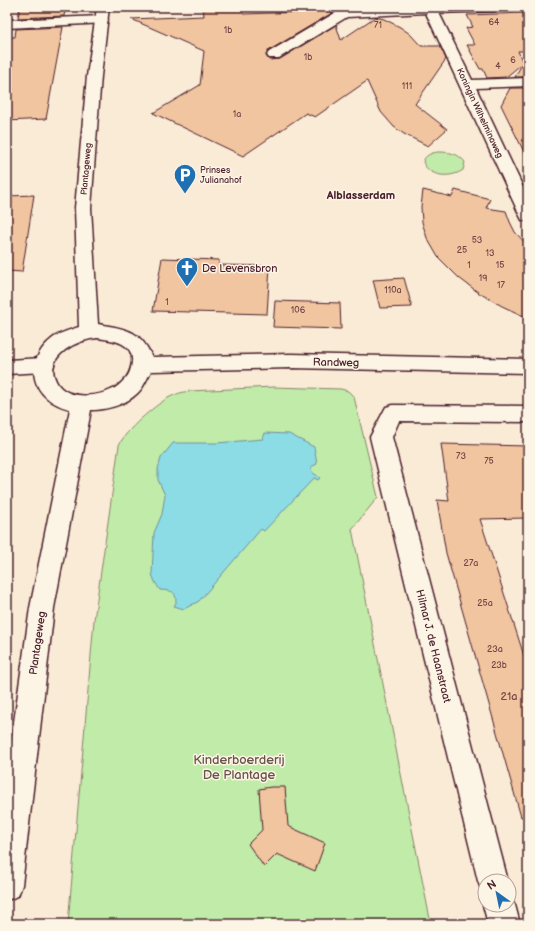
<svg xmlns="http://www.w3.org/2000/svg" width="535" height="931" font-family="'Balsamiq Sans',sans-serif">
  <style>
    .green { fill: #c1eba8; stroke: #86856a }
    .water { fill: #8cdce6; stroke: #72909b }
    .building { fill: #f1c5a0; stroke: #4a1f2b }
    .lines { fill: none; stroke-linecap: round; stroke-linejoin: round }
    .street-casing { stroke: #4a1f2b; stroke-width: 3 }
    .secondary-casing { stroke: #4a1f2b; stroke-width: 3 }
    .street { fill: #fcf5e5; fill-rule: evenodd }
    .secondary { fill: #fcf5e5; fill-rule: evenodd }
    .labels { text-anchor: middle; stroke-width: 3; stroke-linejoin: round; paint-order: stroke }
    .number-label { font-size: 9px; fill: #744848 }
    .far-street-label { font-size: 9px; fill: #4a1f2b; stroke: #fcf5e5 }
    .far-poi-label { font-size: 9px; fill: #4a1f2b; stroke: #fcf5e5; text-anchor: start }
    .far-quarter-label { font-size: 11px; font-weight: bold; fill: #4a1f2b; stroke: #fcf5e5 }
    .poi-label { font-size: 11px; fill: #4a1f2b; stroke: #fcf5e5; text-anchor: start }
    .street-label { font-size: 11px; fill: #4a1f2b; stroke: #fcf5e5 }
    .near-number-label { font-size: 11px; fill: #744848 }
    .near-park-label { font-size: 13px; fill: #68524a; stroke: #fcf5e5 }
  </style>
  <rect width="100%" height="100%" fill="#faebd7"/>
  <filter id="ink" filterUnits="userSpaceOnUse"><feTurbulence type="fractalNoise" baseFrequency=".025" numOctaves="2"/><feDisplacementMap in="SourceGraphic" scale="8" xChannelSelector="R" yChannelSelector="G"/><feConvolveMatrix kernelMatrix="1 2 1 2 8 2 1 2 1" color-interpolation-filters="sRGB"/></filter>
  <g filter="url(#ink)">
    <!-- green -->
    <g class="green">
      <path d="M438,152c11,0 20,1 27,10l-2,8c-11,8 -34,8 -40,-8 2,-7 8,-9 15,-10z"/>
      <path d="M273,387l68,2 7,2 6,6 24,100 -26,32 79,395h-363l26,-304 25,-175c7,-15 35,-39 49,-47 7,-4 14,-6 22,-7z"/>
    </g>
    <!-- water -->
    <path class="water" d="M265,433l24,1 25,13 3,17 -6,3 1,5 8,6 -2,2 -4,-2 -50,53 -3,-2 -62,72 -15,8 -10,-3 2,-3c0,-13 -4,-12 -16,-13l-5,-8 -3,-8 2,-41 8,-19 3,-19 -7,-15v-11l3,-11 12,-15h44l46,-4z"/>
    <!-- building -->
    <g class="building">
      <path d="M20,7h46l-2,9 -46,2z"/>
      <path d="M203,7h39l1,7 88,-3 1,2 -64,38 -2,5 3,4 11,-1 56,-34 5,15 34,-23 9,2 16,8 10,7 11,12h19l6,13 -31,45 32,25 -19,17 -24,-12 -10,-7 -13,-15 -14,-31 -52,36 -9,-4 -63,43 -90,-43 47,-28 4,-34 -73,-32 73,-3z"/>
      <path d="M528,13v38h-10l5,12 -17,14 -19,1 -4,-9h-3l-13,-24h8l-9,-17 7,-1 -6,-12z"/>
      <path d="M63,27l-17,92 -39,2v-79h3l1,-5h4l1,-8z"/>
      <path d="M528,53v24h-13z"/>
      <path d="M510,88h18v72l-27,-55z"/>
      <path d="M423,190l29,7 3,-7 35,9 -4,9 20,3 4,11 5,10 13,14v72l-26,-12 -23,-13 -20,-15 -21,-21 -11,-19 -5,-16 -1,-15z"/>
      <path d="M34,195l-12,77 -15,-1v-75z"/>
      <path d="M162,258l57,2v5l51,1 -3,48 -114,-3z"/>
      <path d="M404,278l8,29 -32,1 -7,-28z"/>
      <path d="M275,301l65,2 1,26 -68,-2z"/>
      <path d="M441,444l87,2v72l-48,1 48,149v148l-7,1 -75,-264 -9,-53 12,1z"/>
      <path d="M271,787h14l3,39 37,17 -10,28 -38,-17 -13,13 -16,-23 14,-14 -3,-41z"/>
    </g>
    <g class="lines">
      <!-- street casing -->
      <g class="street-casing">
        <g id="street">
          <path d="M401,7h99l-2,3 -4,1 -55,2 33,67 56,-2v8l-52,2 52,110v23l-6,-1 -2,-4 -94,-203 -79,4 -68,41h-10l-2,-3 2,-3 71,-42z"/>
          <path d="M102,16l4,1 2,3 -2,3 -99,5v-8z"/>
          <path d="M44,358l7,2 3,5 -3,5 -7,2 -37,2v-14z"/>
          <path d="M393,405l135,1v16l-129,-1 -7,16 116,444h-23v12l-3,-1 -4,-11 -108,-444 16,-30z"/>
          <path d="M509,894l6,11 5,19h-32l-5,-19 2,-4v4h24z"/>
        </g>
      </g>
      <!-- secondary casing -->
      <g class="secondary-casing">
        <path id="secondary" d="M97,7h12l-8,69 -10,132 7,116c27,5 42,5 54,33l139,-3 237,5v14l-237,-5 -140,3c-3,6 -6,12 -9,17 -11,15 -33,22 -51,22l-37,198 -32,277 -4,11 -11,4v-128l23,-164 40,-199c-38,-9 -49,-46 -17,-71 8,-6 17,-8 26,-11l-4,-119 12,-132zM97,338c15,2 37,4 35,24 -1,8 -3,14 -9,19 -3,3 -7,7 -12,9 -15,7 -46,10 -55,-9 -13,-26 22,-41 41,-43z"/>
      </g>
      <!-- street -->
      <use href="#street" class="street"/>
      <!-- secondary -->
      <use href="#secondary" class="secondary"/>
    </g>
  </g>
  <!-- icons -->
  <defs>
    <g id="parking-pin" transform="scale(1.15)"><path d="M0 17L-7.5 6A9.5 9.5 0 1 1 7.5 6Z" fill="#1f6fb2" stroke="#fcf5e5"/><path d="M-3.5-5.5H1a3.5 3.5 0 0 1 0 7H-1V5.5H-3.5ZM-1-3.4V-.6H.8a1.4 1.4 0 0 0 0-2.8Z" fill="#fff"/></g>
    <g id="church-pin" transform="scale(1.15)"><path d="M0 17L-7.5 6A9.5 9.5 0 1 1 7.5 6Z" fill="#1f6fb2" stroke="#fcf5e5"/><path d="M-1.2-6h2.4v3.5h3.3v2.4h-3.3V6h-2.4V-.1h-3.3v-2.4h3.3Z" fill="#fff"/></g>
  </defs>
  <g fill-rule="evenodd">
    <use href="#parking-pin" x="185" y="175"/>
    <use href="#church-pin" x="187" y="268"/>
  </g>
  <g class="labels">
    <!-- number labels -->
    <g class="number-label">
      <text x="494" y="25">64</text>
      <text x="378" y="28">71</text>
      <text x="228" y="33">1b</text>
      <text x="308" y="60">1b</text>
      <text x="513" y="63">6</text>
      <text x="498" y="69">4</text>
      <text x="407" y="89">111</text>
      <text x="237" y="117">1a</text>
      <text x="477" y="243">53</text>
      <text x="462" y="253">25</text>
      <text x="490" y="256">13</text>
      <text x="469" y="268">1</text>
      <text x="500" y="268">15</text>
      <text x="483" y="281">19</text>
      <text x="501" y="288">17</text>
      <text x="393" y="293">110a</text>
      <text x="167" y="305">1</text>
      <text x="298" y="313">106</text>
      <text x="461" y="459">73</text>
      <text x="489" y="464">75</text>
      <text x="471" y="566">27a</text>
      <text x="485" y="606">25a</text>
      <text x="495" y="652">23a</text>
      <text x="499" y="668">23b</text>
    </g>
    <!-- far-street labels -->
    <g class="far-street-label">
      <text transform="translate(480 113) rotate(65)" y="3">Koningin Wilhelminaweg</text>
      <text transform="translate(86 169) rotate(-85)" y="3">Plantageweg</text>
    </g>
    <!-- far-poi labels -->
    <g class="far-poi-label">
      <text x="200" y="173">Prinses<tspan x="200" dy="10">Julianahof</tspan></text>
    </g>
    <!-- far-quarter labels -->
    <g class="far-quarter-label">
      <text x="361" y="199">Alblasserdam</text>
    </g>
    <!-- poi labels -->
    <g class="poi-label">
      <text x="202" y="272">De Levensbron</text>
    </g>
    <!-- street labels -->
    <g class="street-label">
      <text transform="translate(336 362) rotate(1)" y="4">Randweg</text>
      <text transform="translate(37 643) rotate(-82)" y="4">Plantageweg</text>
      <text transform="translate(434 646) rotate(76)" y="4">Hilmar J. de Haanstraat</text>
    </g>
    <!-- near-number labels -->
    <g class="near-number-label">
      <text x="509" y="700">21a</text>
    </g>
    <!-- near-park labels -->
    <g class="near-park-label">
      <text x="239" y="764">Kinderboerderij<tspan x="239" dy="15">De Plantage</tspan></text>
    </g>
  </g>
  <!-- margin -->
  <rect width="535" height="931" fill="none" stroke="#fcf5e5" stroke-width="24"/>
  <rect x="12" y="12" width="511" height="907" fill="none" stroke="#4a1f2b" stroke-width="1.5" filter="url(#ink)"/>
  <!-- north arrow -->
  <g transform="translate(497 893) rotate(327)"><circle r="19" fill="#fcf5e5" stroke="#b59f9b"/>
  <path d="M0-3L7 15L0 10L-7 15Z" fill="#1f6fb2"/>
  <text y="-6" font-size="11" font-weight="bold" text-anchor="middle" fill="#4a1f2b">N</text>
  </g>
</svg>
